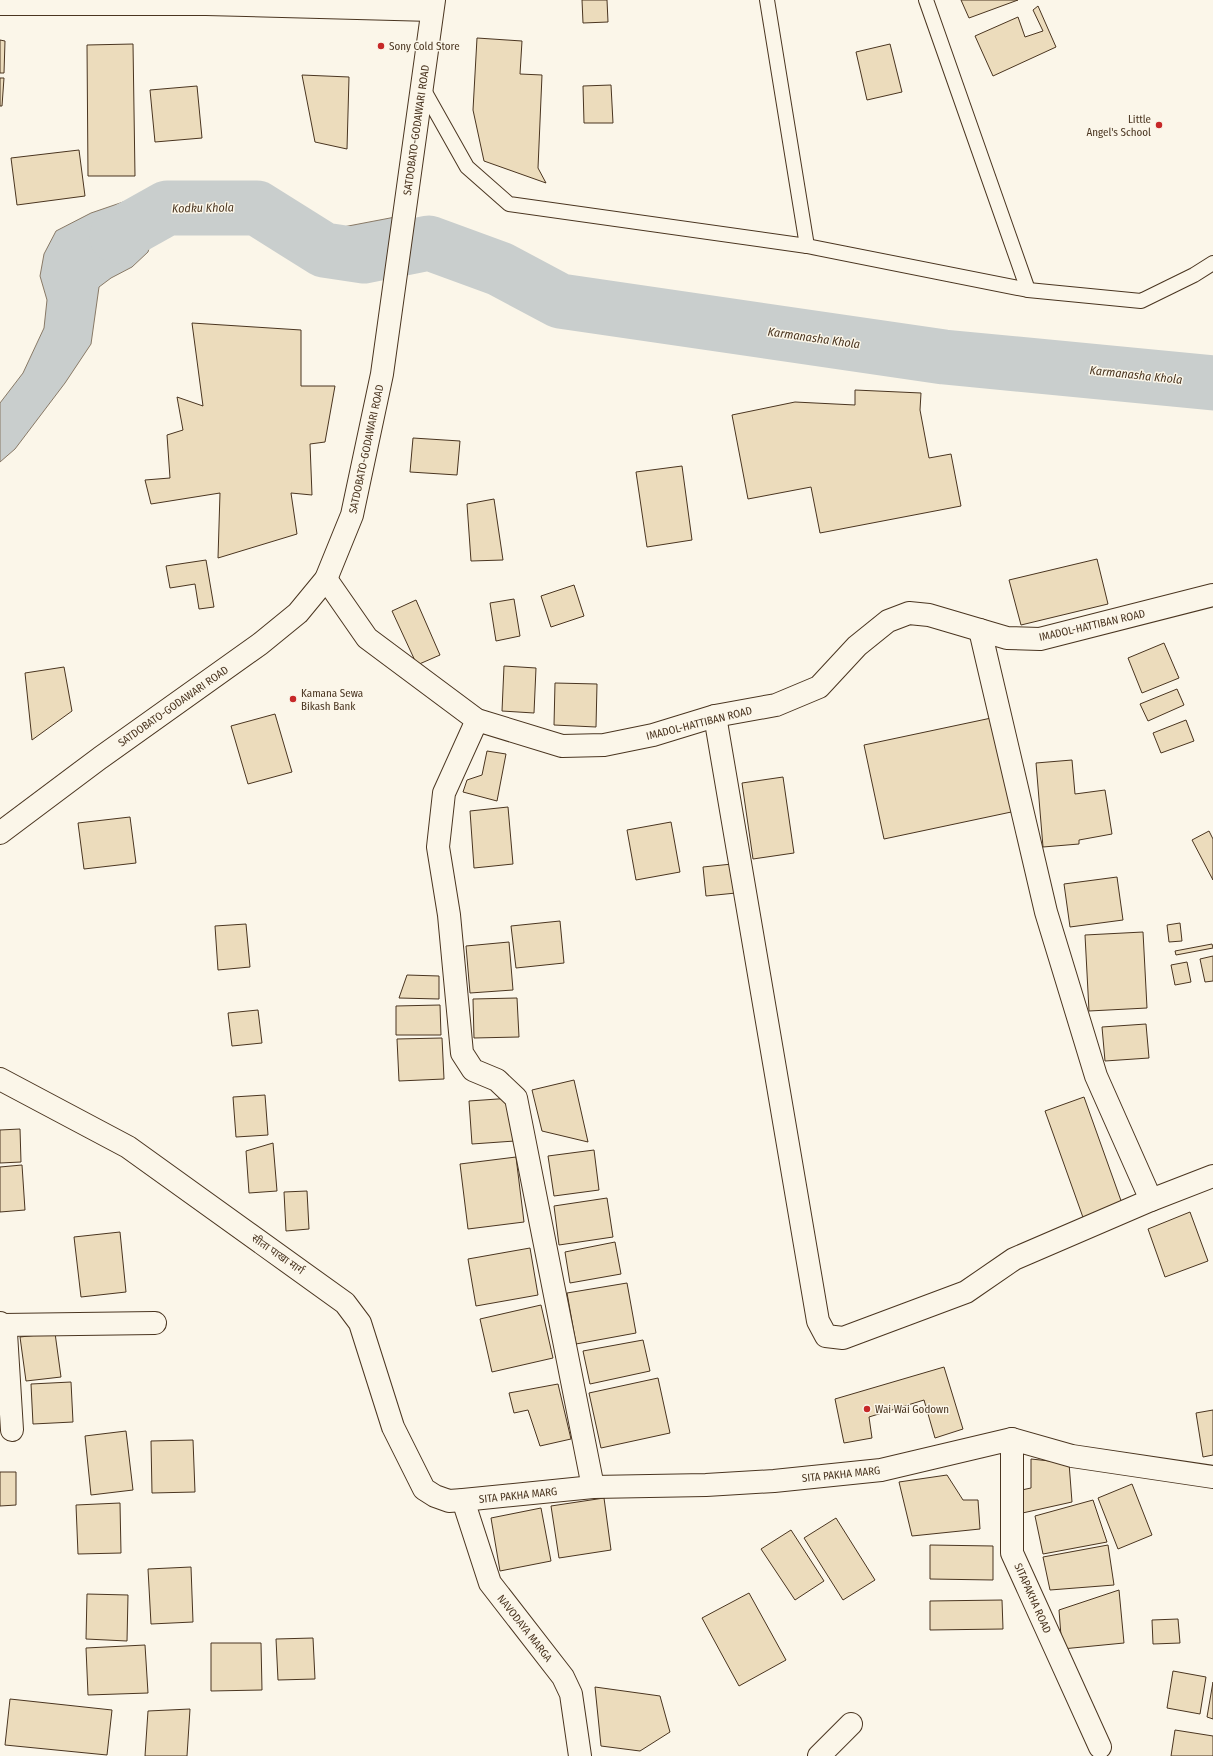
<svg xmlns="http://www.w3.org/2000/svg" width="1213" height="1756" font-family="'Fira Sans Condensed','Noto Sans Devanagari',sans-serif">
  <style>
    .water { fill: #c9cecd; stroke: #887966 }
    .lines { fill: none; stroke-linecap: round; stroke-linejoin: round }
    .river { stroke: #c9cecd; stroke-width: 55 }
    .building { fill: #ecdcbc; stroke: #4a3520 }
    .lane-casing { stroke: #4a3520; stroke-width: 16 }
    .street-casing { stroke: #4a3520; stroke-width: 24 }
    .secondary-casing { stroke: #4a3520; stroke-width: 24 }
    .primary-casing { stroke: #4a3520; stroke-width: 24 }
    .lane { stroke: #fbf6e9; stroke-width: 14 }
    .street { stroke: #fbf6e9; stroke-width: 22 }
    .secondary { stroke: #fbf6e9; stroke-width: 22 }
    .primary { stroke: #fbf6e9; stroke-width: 22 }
    .poi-dot { fill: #c62828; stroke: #fbf6e9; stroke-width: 1.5 }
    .labels { text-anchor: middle; stroke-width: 3; stroke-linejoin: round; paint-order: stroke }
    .poi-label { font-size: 11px; fill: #4a3520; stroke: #fbf6e9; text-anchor: start }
    .street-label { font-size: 11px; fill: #4a3520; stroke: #fbf6e9 }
    .water-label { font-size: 12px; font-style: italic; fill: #4a3520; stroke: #fbf6e9 }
  </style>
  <rect width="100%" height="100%" fill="#fbf6e9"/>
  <!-- water -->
  <path class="water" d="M164,188l87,3 24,9 37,21 31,6 68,-13 -2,54 -79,-5 -39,-26 -27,-22 -30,-6 -30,-2 -31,2 -16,11 -9,32 -16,15 -21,11 -12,9 -8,57 -26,39 -50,66 -15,13v-59l23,-30 21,-45 3,-28 -7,-24 4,-22 12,-23 35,-18z"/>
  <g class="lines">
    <!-- river -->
    <path class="river" d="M117,236l50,-28h90l67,42 40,6 65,-13 71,26 60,32 384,56 269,26"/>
  </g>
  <!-- building -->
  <g class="building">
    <path d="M582,0h25l1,22 -25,1z"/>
    <path d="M961,0h57l-49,18z"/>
    <path d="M1038,6l18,41 -63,29 -18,-40 43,-19 7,20 18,-6 -10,-21z"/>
    <path d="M477,38l45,3 -2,33 22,1 -4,93 8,15 -62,-22 -11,-51z"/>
    <path d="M0,40l5,1 -1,32h-4z"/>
    <path d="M133,44l2,132h-47l-1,-131z"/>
    <path d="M890,44l12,48 -35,8 -11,-48z"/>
    <path d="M302,75l47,2 -2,72 -32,-7z"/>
    <path d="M0,78h4l-2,28h-2z"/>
    <path d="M611,85l2,38h-29l-1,-37z"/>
    <path d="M197,86l5,52 -47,4 -5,-52z"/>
    <path d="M79,150l6,46 -68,9 -6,-47z"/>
    <path d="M192,323l109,7v56h34l-10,56 -15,2 2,51 -21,-2 6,41 -79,24 2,-65 -69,11 -6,-24 25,-2 -3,-43 16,-5 -6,-33 26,9z"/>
    <path d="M855,390l66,3 -1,17 9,48 22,-4 10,52 -141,27 -9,-46 -63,12 -16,-84 63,-13 60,3z"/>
    <path d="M413,438l47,3 -3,34 -47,-3z"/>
    <path d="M682,466l10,74 -45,7 -11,-75z"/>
    <path d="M494,499l9,61 -32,1 -4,-57z"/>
    <path d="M1097,559l11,45 -87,21 -12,-45z"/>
    <path d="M206,560l8,47 -15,2 -4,-25 -25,4 -4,-22z"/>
    <path d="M574,585l10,31 -33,11 -10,-31z"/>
    <path d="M514,599l6,37 -24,5 -6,-38z"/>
    <path d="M416,600l24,55 -23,10 -25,-54z"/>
    <path d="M1164,643l15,35 -37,15 -14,-35z"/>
    <path d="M504,666l32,2 -2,45 -32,-2z"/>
    <path d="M64,667l8,44 -40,29 -7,-67z"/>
    <path d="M555,683l42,1 -1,43 -42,-2z"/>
    <path d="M1177,689l7,16 -36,16 -8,-17z"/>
    <path d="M275,714l17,58 -44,12 -17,-58z"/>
    <path d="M996,717l20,94 -132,28 -20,-94z"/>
    <path d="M1186,720l8,21 -33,12 -8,-20z"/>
    <path d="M487,751l19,3 -9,47 -34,-9 4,-12 15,-5z"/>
    <path d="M1072,760l3,34 30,-4 7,44 -33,6v4l-36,3 -7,-84z"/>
    <path d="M783,777l11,76 -41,6 -11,-76z"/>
    <path d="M508,807l5,57 -39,4 -4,-57z"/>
    <path d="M130,817l6,46 -52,6 -6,-46z"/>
    <path d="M671,822l9,50 -44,8 -9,-50z"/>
    <path d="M1209,831l4,8v41l-21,-40z"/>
    <path d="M732,864l4,29 -30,3 -3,-29z"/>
    <path d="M1117,877l6,43 -53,7 -6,-43z"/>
    <path d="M560,921l4,42 -48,5 -5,-42z"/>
    <path d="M1180,923l2,18 -13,1 -2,-17z"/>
    <path d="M246,924l4,43 -32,3 -3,-44z"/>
    <path d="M1143,932l4,76 -58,3 -4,-76z"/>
    <path d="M509,942l4,48 -43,3 -4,-47z"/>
    <path d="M1212,944l1,4 -37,7 -1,-4z"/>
    <path d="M1213,956v25l-8,1 -5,-23z"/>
    <path d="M1187,962l4,20 -16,3 -4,-20z"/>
    <path d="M407,975l32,1v23l-40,-1z"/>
    <path d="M517,998l2,39 -45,1 -1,-39z"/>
    <path d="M440,1005l1,30h-45v-29z"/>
    <path d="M258,1010l4,33 -30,3 -4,-33z"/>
    <path d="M1146,1024l3,34 -44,3 -3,-34z"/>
    <path d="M442,1038l2,41 -45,2 -2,-42z"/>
    <path d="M574,1080l14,62 -46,-11 -10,-41z"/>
    <path d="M265,1095l3,40 -32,2 -3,-40z"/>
    <path d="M1084,1097l40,112 -39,14 -40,-112z"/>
    <path d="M512,1098l3,43 -43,3 -3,-43z"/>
    <path d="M20,1129l1,33 -21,1v-33z"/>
    <path d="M273,1143l4,48 -28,2 -3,-42z"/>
    <path d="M594,1150l5,40 -45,6 -6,-40z"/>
    <path d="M516,1157l8,65 -56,7 -8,-65z"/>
    <path d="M22,1165l3,45 -25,2v-45z"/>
    <path d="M307,1191l2,38 -23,2 -2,-39z"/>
    <path d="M607,1198l6,39 -54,8 -5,-39z"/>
    <path d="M1190,1212l18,49 -43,16 -17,-48z"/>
    <path d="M120,1232l6,60 -45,5 -7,-60z"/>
    <path d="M615,1242l6,32 -51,9 -5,-31z"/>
    <path d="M530,1248l8,47 -62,11 -8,-47z"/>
    <path d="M627,1283l9,50 -60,11 -9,-51z"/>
    <path d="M541,1305l12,53 -61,14 -12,-53z"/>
    <path d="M55,1333l6,44 -35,4 -6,-44z"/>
    <path d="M643,1340l7,31 -60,13 -7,-33z"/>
    <path d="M944,1367l19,62 -28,9 -11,-38 -55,17 3,21 -28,5 -9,-44z"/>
    <path d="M658,1378l12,55 -69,15 -12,-55z"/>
    <path d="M71,1382l2,40 -40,2 -2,-40z"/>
    <path d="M558,1384l13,55 -31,7 -12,-36 -14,3 -5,-20z"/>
    <path d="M1213,1410v45l-10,2 -7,-44z"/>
    <path d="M126,1431l7,59 -42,5 -6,-59z"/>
    <path d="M193,1440l2,52 -43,1 -1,-52z"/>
    <path d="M1031,1459l38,4 3,39 -54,12 -1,-23 14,-3z"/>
    <path d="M0,1472h16v33l-16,1z"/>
    <path d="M947,1475l16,25h15l2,29 -68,7 -13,-54z"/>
    <path d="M1132,1484l20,51 -34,14 -20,-51z"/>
    <path d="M604,1498l7,52 -52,8 -8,-52z"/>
    <path d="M1093,1500l14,42 -64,12 -8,-38z"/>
    <path d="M120,1503l1,50 -43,1 -2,-49z"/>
    <path d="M541,1508l10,53 -51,10 -9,-53z"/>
    <path d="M836,1518l39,62 -32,20 -39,-62z"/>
    <path d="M791,1530l33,51 -29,19 -34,-51z"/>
    <path d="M930,1545l63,1v34l-63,-1z"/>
    <path d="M1108,1545l6,40 -64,5 -7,-33z"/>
    <path d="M191,1567l2,55 -42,2 -3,-55z"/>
    <path d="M1119,1590l5,53 -62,6 -3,-39z"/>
    <path d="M749,1593l37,67 -47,26 -37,-68z"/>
    <path d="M87,1594l41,1 -1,46 -41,-2z"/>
    <path d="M1002,1600l1,29 -73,1v-29z"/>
    <path d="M1178,1619l2,24 -27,1 -1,-24z"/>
    <path d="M313,1638l2,41 -37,1 -2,-41z"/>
    <path d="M211,1643h50l1,47 -51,1z"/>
    <path d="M145,1645l3,48 -60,2 -2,-47z"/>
    <path d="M1173,1671l33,6 -6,37 -33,-6z"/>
    <path d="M1213,1682v37l-6,-2z"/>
    <path d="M595,1687l65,9 10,36 -30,19 -39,-5z"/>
    <path d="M10,1699l102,11 -5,45 -102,-10z"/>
    <path d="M190,1709l-3,47h-42l3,-45z"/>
    <path d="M1175,1730l38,6v20h-42z"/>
  </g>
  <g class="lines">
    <!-- lane casing -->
    <g class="lane-casing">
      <g id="lane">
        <path d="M767,0l40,246"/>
        <path d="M926,0l102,290"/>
        <path d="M422,87l45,80 42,37 298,42 221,44 113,11 53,-26 19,-12"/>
      </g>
    </g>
    <!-- street casing -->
    <g class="street-casing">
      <g id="street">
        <path d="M0,4h206l226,6"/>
        <path d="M326,579l41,59 110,82 85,26 42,-1 49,-10 62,-19 61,-11 43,-18 38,-41 31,-25 21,-8 20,2 78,23 33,1 173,-44"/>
        <path d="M980,630l66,282 50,164 55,124"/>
        <path d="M715,716l103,605 8,15 17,2 123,-46 48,-33 137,-59 62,-24"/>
        <path d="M477,720l-33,73 -6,54 11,68 13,138 11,17 24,10 19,18 77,389"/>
        <path d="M0,1323l6,10 6,97"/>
        <path d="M3,1325l152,-2"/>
        <path d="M1012,1439v114l88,194"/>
        <path d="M463,1500l27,83 73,94 8,17 9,62"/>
        <path d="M819,1756l32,-32"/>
      </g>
    </g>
    <!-- secondary casing -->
    <g class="secondary-casing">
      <path id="secondary" d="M0,1079l128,68 217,156 15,20 33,104 31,62 11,7 14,5 14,-1 130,-13 113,-2 68,-4 107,-11 131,-31 60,17 141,21"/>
    </g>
    <!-- primary casing -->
    <g class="primary-casing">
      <path id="primary" d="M0,833l100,-75 160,-114 38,-31 28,-34 26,-64 30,-141 52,-374"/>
    </g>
    <!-- lane -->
    <use href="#lane" class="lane"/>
    <!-- street -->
    <use href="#street" class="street"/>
    <!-- secondary -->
    <use href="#secondary" class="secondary"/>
    <!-- primary -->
    <use href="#primary" class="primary"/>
  </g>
  <!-- markers -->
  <g class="poi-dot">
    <circle cx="381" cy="46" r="4"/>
    <circle cx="1159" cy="125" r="4"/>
    <circle cx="293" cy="699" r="4"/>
    <circle cx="867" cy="1409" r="4"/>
  </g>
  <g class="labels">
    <!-- poi labels -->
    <g class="poi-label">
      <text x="389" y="50">Sony Cold Store</text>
      <text x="1151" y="123" text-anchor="end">Little<tspan x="1151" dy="13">Angel's School</tspan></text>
      <text x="301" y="697">Kamana Sewa<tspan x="301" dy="13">Bikash Bank</tspan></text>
      <text x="875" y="1413">Wai Wai Godown</text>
    </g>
    <!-- street labels -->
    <g class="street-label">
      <text transform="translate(416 130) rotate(-82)" y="4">SATDOBATO-GODAWARI ROAD</text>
      <text transform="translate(366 449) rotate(-78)" y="4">SATDOBATO-GODAWARI ROAD</text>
      <text transform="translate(1092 625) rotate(-13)" y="4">IMADOL-HATTIBAN ROAD</text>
      <text transform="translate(173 706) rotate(-35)" y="4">SATDOBATO-GODAWARI ROAD</text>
      <text transform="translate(699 723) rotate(-14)" y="4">IMADOL-HATTIBAN ROAD</text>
      <text transform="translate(278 1254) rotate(35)" y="4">सीता पाखा मार्ग</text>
      <text transform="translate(841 1474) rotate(-6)" y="4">SITA PAKHA MARG</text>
      <text transform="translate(518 1495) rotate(-6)" y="4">SITA PAKHA MARG</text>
      <text transform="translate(1033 1598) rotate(66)" y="4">SITAPAKHA ROAD</text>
      <text transform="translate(525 1628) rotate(52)" y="4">NAVODAYA MARGA</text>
    </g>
    <!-- water labels -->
    <g class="water-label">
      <text transform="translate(203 208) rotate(-1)" y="4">Kodku Khola</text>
      <text transform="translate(814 338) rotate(8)" y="4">Karmanasha Khola</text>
      <text transform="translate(1136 375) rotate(6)" y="4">Karmanasha Khola</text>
    </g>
  </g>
</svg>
